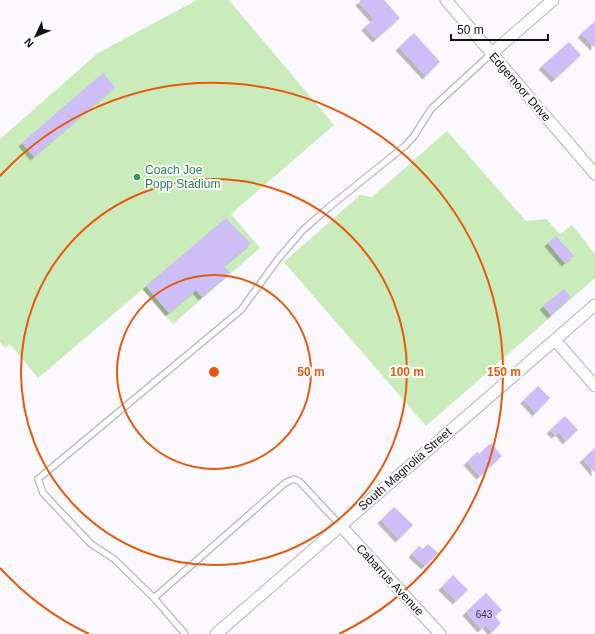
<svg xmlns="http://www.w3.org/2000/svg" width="595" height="634" font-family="Helvetica,sans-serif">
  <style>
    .green { fill: #caecbb }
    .building { fill: #cdbef7; filter: url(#shadow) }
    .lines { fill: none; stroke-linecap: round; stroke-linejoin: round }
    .service-casing { stroke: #b6b5b9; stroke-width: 8 }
    .minor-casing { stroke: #b6b5b9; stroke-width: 13 }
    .service { stroke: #fff; stroke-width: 5.5 }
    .minor { stroke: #fff; stroke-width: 11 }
    .ring { fill: none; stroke: #e8590c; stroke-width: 2 }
    .leisure-dot { fill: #2e9e5b; stroke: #fff; stroke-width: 1.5 }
    .labels { text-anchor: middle; stroke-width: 4; stroke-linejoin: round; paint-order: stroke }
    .number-label { font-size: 10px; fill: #3f3b4a }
    .street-label { font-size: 12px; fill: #100f11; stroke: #fff }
    .leisure-label { font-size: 12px; fill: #27864d; stroke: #fff; text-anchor: start }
    .centre { fill: #e8590c; stroke: #fff; stroke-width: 2 }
    .ring-label { font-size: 12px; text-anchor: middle; font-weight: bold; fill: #e8590c; stroke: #fff; stroke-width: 4; stroke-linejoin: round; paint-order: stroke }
  </style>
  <defs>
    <filter id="shadow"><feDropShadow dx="-3.5" dy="3.5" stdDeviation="0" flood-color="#0004"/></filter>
  </defs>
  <rect width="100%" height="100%" fill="#fbf9fe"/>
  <!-- green -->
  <g class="green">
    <path d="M197,0h32l105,125 -103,89 29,34 -87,76 -30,-35 -105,89 -28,-34 -5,4 -5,-6v-203l98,-86z"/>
    <path d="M447,131l79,90 20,-2 14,15 12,-9 23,29v24l-169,148 -142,-164 76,-67 12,2z"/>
  </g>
  <!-- building -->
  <g class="building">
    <path d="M361,0h23l16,18 -24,21 -11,-12 9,-8 -15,-17z"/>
    <path d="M595,21v25l-1,1 -13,-13z"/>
    <path d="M414,33l26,29 -14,14 -27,-29z"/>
    <path d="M569,42l12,13 -26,24 -13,-13z"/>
    <path d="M103,73l12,14 -81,70 -12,-14z"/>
    <path d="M226,218l25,26 -27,22 6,7 -28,24 -6,-7 -27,23 -23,-27z"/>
    <path d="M556,236l18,20 -9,7 -17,-20z"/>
    <path d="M564,289l7,8 -20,18 -8,-9z"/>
    <path d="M538,386l12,12 -14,15 -12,-13z"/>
    <path d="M565,416l13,14 -12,11 -7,-9 -4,3 -5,-5z"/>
    <path d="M491,443l11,13 -22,20 -13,-14 10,-10 2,2z"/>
    <path d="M595,448v25l-12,-14z"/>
    <path d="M394,507l19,18 -14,14 -18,-19z"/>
    <path d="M428,544l10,9 -13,13 -13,-12 7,-8 4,3z"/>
    <path d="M453,575l15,15 -12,11 -14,-14z"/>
    <path d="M486,593l16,17 -7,6 6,7 -9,9 -6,-7 -5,4 -15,-17z"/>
  </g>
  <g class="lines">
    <!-- service casing -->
    <g class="service-casing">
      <g id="service">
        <path d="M154,598l-40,-39 -23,-15 -48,-51 -5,-14 203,-169 37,-51 25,-29 25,-22 77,-62 9,-10 17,-27 61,-56"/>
        <path d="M185,634l-31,-36 131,-115 9,-4 6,3 40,43"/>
      </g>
    </g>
    <!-- minor casing -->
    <g class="minor-casing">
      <g id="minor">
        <path d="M446,0l149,174"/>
        <path d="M492,53l61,-53"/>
        <path d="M555,340l40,46"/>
        <path d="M340,525l100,109"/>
        <path d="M216,634l379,-329"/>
      </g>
    </g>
    <!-- service -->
    <use href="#service" class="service"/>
    <!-- minor -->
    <use href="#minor" class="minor"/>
  </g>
  <!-- distance rings -->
  <g class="ring">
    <circle cx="214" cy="372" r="97"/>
    <circle cx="214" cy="372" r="193"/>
    <path d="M89 634A290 290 0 0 1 0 568M0 176A290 290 0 1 1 339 634"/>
  </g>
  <!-- markers -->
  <circle class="leisure-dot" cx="137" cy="177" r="4"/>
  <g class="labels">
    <!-- number labels -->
    <g class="number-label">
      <text x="484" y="618">643</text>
    </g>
    <!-- street labels -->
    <g class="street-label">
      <text transform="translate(520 87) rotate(49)" y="4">Edgemoor Drive</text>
      <text transform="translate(405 469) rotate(-41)" y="4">South Magnolia Street</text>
      <text transform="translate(390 580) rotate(47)" y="4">Cabarrus Avenue</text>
    </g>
    <!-- leisure labels -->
    <g class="leisure-label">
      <text x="145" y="174">Coach Joe<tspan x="145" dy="14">Popp Stadium</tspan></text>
    </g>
  </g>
  <circle cx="214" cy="372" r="6" class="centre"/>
  <g class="ring-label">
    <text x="311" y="376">50 m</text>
    <text x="407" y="376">100 m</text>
    <text x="504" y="376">150 m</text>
  </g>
  <!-- north arrow -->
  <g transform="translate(36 36) rotate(226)" stroke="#ffffff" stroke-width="3" paint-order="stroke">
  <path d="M0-3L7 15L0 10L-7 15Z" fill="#100f11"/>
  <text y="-6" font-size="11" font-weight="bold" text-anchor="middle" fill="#100f11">N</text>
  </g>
  <!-- scale -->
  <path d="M451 34v6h97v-6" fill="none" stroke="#100f11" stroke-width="2"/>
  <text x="457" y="34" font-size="12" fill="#100f11" stroke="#ffffff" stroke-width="3" paint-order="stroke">50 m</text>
</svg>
